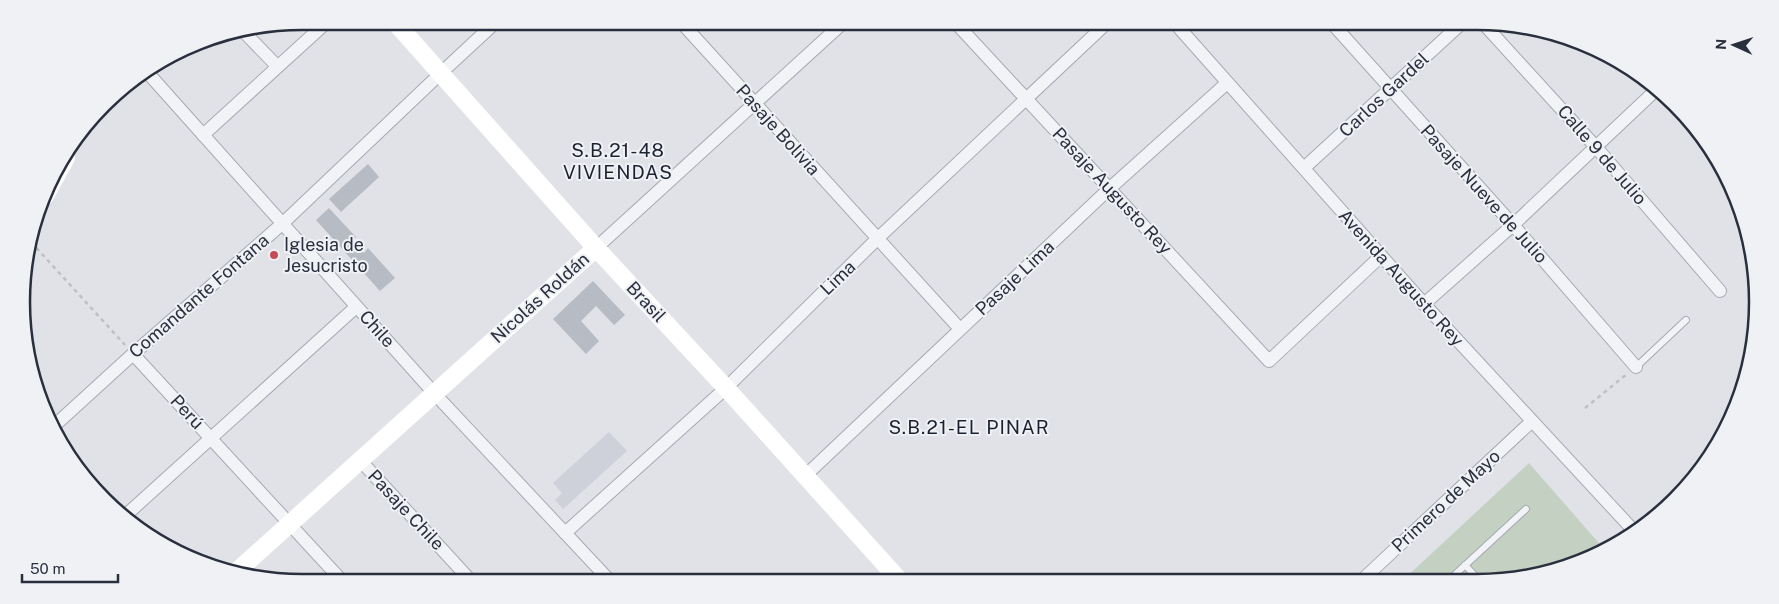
<svg xmlns="http://www.w3.org/2000/svg" width="1779" height="604" font-family="'Public Sans',sans-serif">
  <style>
    .built { fill: #ced1da }
    .green { fill: #c4d1c2 }
    .building { fill: #b7bbc4 }
    .lines { fill: none; stroke-linecap: round; stroke-linejoin: round }
    .lane-casing { stroke: #a6a9b2; stroke-width: 8 }
    .street-casing { stroke: #a6a9b2; stroke-width: 14 }
    .path { stroke: #bec0c6; stroke-width: 2.5; stroke-dasharray: 4 4; stroke-linecap: butt }
    .lane { stroke: #f2f3f6; stroke-width: 6 }
    .street { stroke: #f2f3f6; stroke-width: 12 }
    .secondary { stroke: #fff; stroke-width: 18 }
    .poi-dot { fill: #c44d55; stroke: #eff1f5; stroke-width: 2 }
    .labels { text-anchor: middle; stroke-width: 4; stroke-linejoin: round; paint-order: stroke }
    .street-label { font-size: 18px; fill: #2a2f3e; stroke: #eff1f5 }
    .poi-label { font-size: 18px; fill: #2a2f3e; stroke: #eff1f5; text-anchor: start }
    .neighbourhood-label { font-size: 19px; letter-spacing: 1px; fill: #1c212f; stroke: #eff1f5 }
    .rim { fill: none; stroke: #2a2f3e; stroke-width: 2.5 }
  </style>
  <rect width="100%" height="100%" fill="#e0e2e8"/>
  <!-- built -->
  <path class="built" d="M609,432l18,19 -64,58 -8,-9 7,-7 -9,-10z"/>
  <!-- green -->
  <path class="green" d="M1529,463l75,86 -19,12 -72,19 -111,1z"/>
  <!-- building -->
  <g class="building">
    <path d="M368,164l11,13 -38,35 -12,-13z"/>
    <path d="M329,208l27,29 -4,3 12,13 4,-5 27,30 -15,13 -64,-71z"/>
    <path d="M593,281l32,34 -11,10 -18,-19 -15,15 18,20 -13,13 -33,-35z"/>
  </g>
  <g class="lines">
    <!-- lane casing -->
    <g class="lane-casing">
      <g id="lane">
        <path d="M1636,367l50,-47"/>
        <path d="M1465,565l14,15"/>
        <path d="M1448,581l78,-72"/>
      </g>
    </g>
    <!-- street casing -->
    <g class="street-casing">
      <g id="street">
        <path d="M680,21l280,308"/>
        <path d="M954,21l315,340 112,-105"/>
        <path d="M1173,21l251,283 210,227"/>
        <path d="M1330,21l183,204 123,142"/>
        <path d="M1482,22l113,124 125,145"/>
        <path d="M245,33l32,33"/>
        <path d="M147,72l287,321 177,189"/>
        <path d="M203,135l125,-114"/>
        <path d="M1304,168l160,-147"/>
        <path d="M596,248l249,-227"/>
        <path d="M1424,304l89,-79 144,-136"/>
        <path d="M133,354l211,229"/>
        <path d="M54,426l79,-72 149,-130 159,-151 56,-52"/>
        <path d="M360,460l112,122"/>
        <path d="M805,476l304,-287 118,-106"/>
        <path d="M126,515l230,-208"/>
        <path d="M565,533l161,-145 151,-149 232,-218"/>
        <path d="M1361,581l171,-160"/>
      </g>
    </g>
    <!-- path -->
    <g class="path">
      <path d="M31,242l94,103"/>
      <path d="M1585,408l42,-34"/>
    </g>
    <!-- lane -->
    <use href="#lane" class="lane"/>
    <!-- street -->
    <use href="#street" class="street"/>
    <!-- secondary -->
    <g class="secondary">
      <path d="M394,21l202,227 130,140 175,194"/>
      <path d="M45,196l21,-38"/>
      <path d="M234,574l362,-326"/>
    </g>
  </g>
  <!-- markers -->
  <circle class="poi-dot" cx="274" cy="255" r="5"/>
  <g class="labels">
    <!-- street labels -->
    <g class="street-label">
      <text transform="translate(1384 95) rotate(-43)" y="6">Carlos Gardel</text>
      <text transform="translate(778 130) rotate(48)" y="6">Pasaje Bolivia</text>
      <text transform="translate(1602 155) rotate(49)" y="6">Calle 9 de Julio</text>
      <text transform="translate(1112 191) rotate(47)" y="6">Pasaje Augusto Rey</text>
      <text transform="translate(1484 194) rotate(48)" y="6">Pasaje Nueve de Julio</text>
      <text transform="translate(838 278) rotate(-44)" y="6">Lima</text>
      <text transform="translate(1015 278) rotate(-43)" y="6">Pasaje Lima</text>
      <text transform="translate(1401 278) rotate(48)" y="6">Avenida Augusto Rey</text>
      <text transform="translate(199 296) rotate(-41)" y="6">Comandante Fontana</text>
      <text transform="translate(540 298) rotate(-42)" y="6">Nicolás Roldán</text>
      <text transform="translate(646 302) rotate(47)" y="6">Brasil</text>
      <text transform="translate(377 329) rotate(48)" y="6">Chile</text>
      <text transform="translate(187 412) rotate(47)" y="6">Perú</text>
      <text transform="translate(1446 501) rotate(-43)" y="6">Primero de Mayo</text>
      <text transform="translate(406 510) rotate(47)" y="6">Pasaje Chile</text>
    </g>
    <!-- poi labels -->
    <g class="poi-label">
      <text x="284" y="251">Iglesia de<tspan x="284" dy="21">Jesucristo</tspan></text>
    </g>
    <!-- neighbourhood labels -->
    <g class="neighbourhood-label">
      <text x="618" y="157">S.B.21-48<tspan x="618" dy="22">VIVIENDAS</tspan></text>
      <text x="969" y="434">S.B.21-EL PINAR</text>
    </g>
  </g>
  <!-- crop -->
  <path d="M0 0H1779V604H0ZM302 30H1477A272 272 0 0 1 1749 302V302A272 272 0 0 1 1477 574H302A272 272 0 0 1 30 302V302A272 272 0 0 1 302 30Z" fill="#eff1f5" fill-rule="evenodd"/>
  <path class="rim" d="M302 30H1477A272 272 0 0 1 1749 302V302A272 272 0 0 1 1477 574H302A272 272 0 0 1 30 302V302A272 272 0 0 1 302 30Z"/>
  <!-- north arrow -->
  <g transform="translate(1734 45) rotate(273)" stroke="#eff1f5" stroke-width="4" paint-order="stroke">
  <path d="M0-4L9 19L0 12L-9 19Z" fill="#2a2f3e"/>
  <text y="-8" font-size="14" font-weight="bold" text-anchor="middle" fill="#2a2f3e">N</text>
  </g>
  <!-- scale -->
  <path d="M22 574v8h96v-8" fill="none" stroke="#2a2f3e" stroke-width="2.5"/>
  <text x="30" y="574" font-size="15" fill="#2a2f3e" stroke="#eff1f5" stroke-width="4" paint-order="stroke">50 m</text>
</svg>
